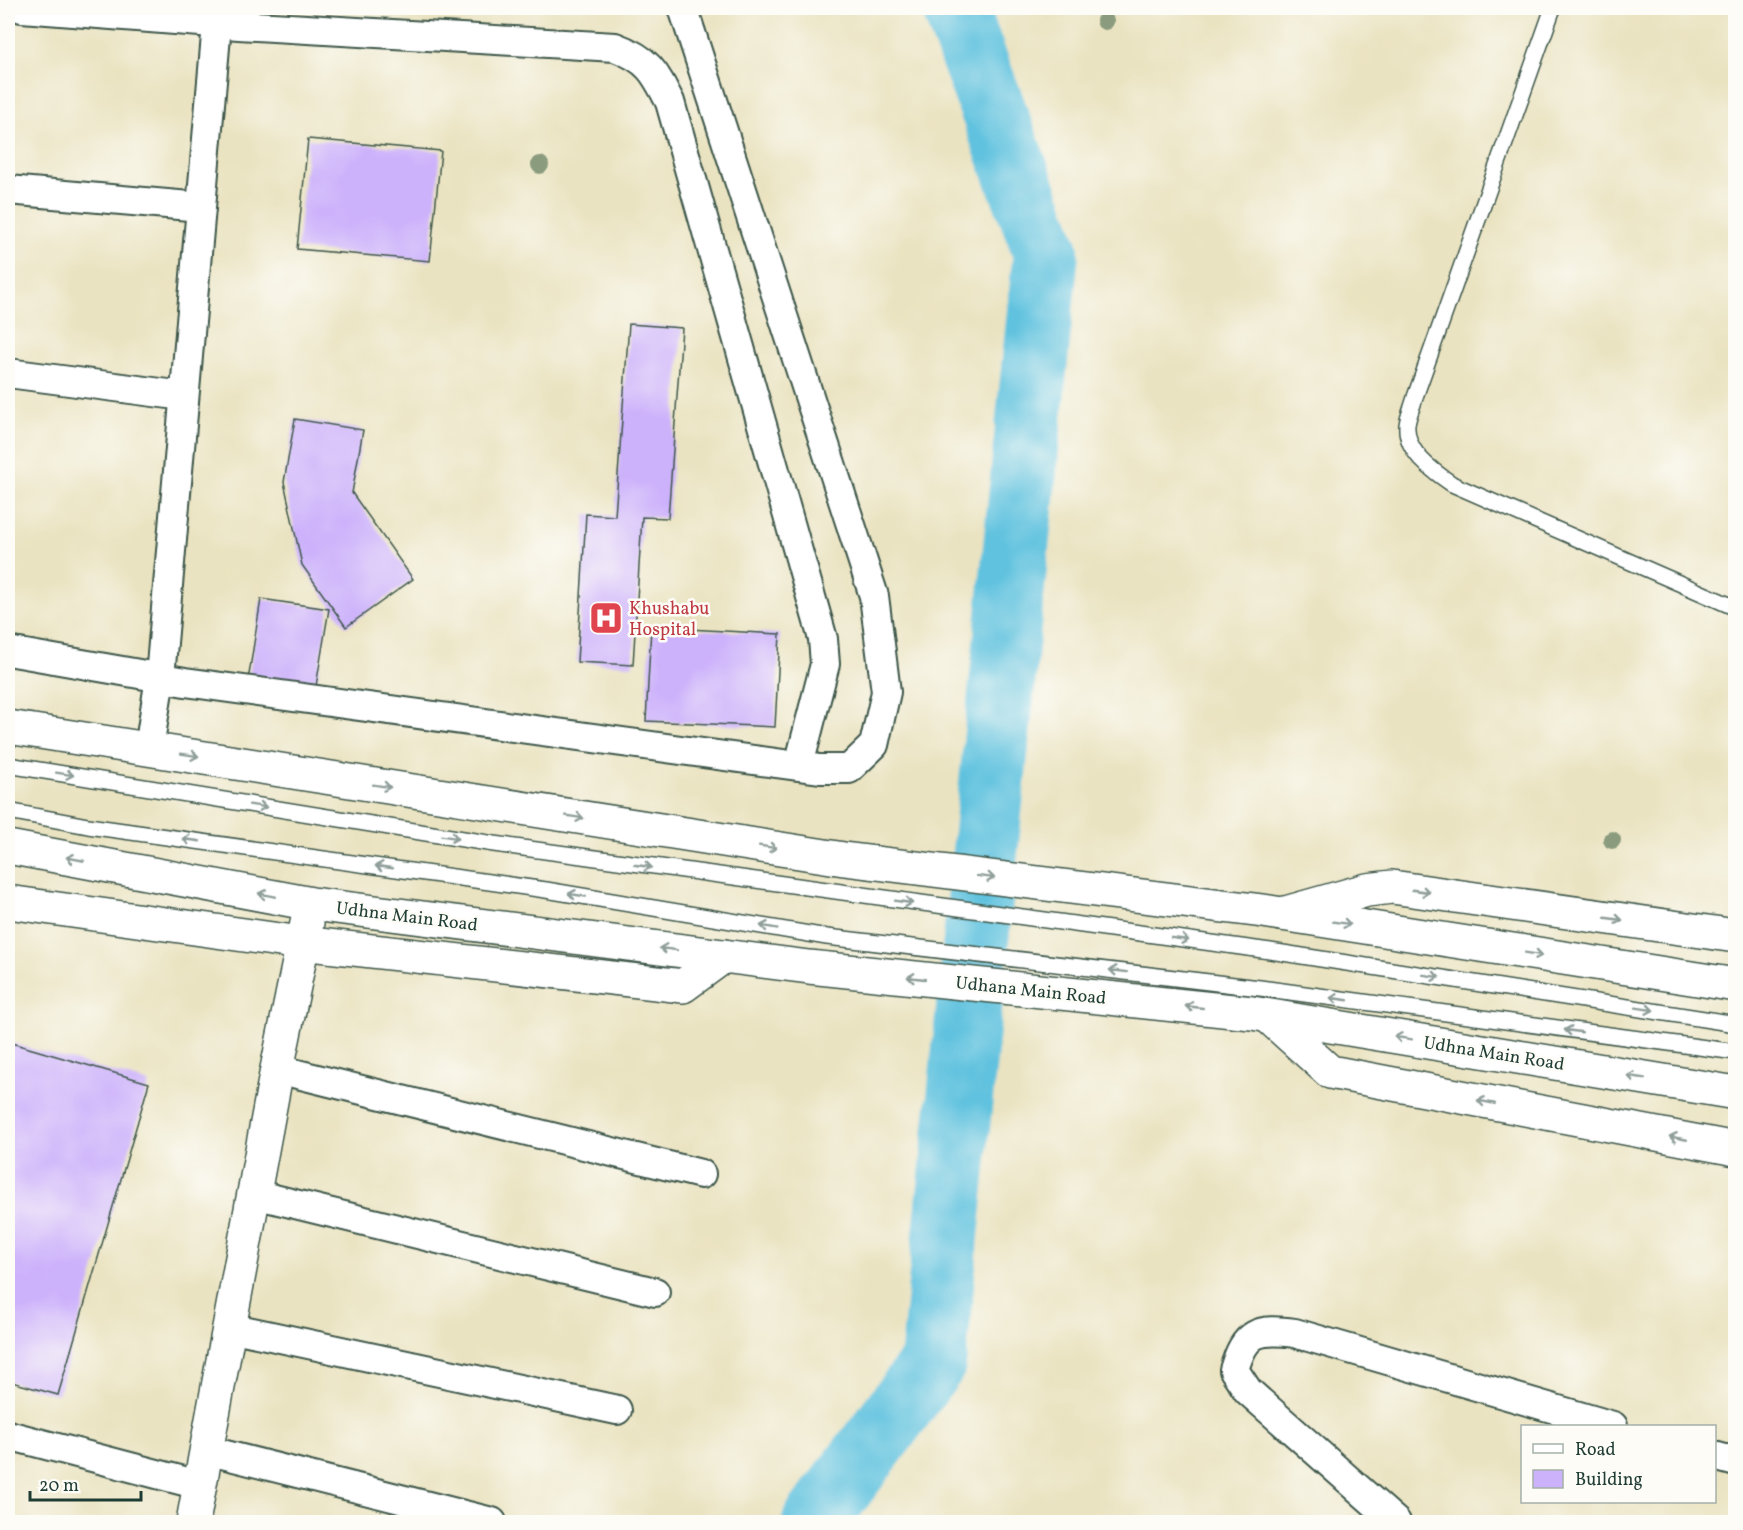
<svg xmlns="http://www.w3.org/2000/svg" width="1743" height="1530" font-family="Vollkorn,serif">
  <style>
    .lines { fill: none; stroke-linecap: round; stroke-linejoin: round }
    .river { stroke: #61c2df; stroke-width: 66 }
    .building { fill: #ccb1fb }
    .lane-casing { stroke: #3d5649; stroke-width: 18 }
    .street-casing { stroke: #3d5649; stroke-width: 32 }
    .secondary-casing { stroke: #3d5649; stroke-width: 36 }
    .highway-casing { stroke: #3d5649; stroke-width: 36 }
    .lane { stroke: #fff; stroke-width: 15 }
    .street { stroke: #fff; stroke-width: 28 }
    .secondary { stroke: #fff; stroke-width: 33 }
    .highway { stroke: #fff; stroke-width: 33 }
    .tree { fill: #8b9c7e }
    .oneway { stroke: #8f9e9a }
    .labels { text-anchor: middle; stroke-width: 5; stroke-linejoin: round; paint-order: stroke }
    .health-label { font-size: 18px; fill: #be3a42; stroke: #fdfcf7; text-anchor: start }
    .street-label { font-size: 18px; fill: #1f3d34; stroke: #fdfcf7 }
  </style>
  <rect width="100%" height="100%" fill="#fdfcf7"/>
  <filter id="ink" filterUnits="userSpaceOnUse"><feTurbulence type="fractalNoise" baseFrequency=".0167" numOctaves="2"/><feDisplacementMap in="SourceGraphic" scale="12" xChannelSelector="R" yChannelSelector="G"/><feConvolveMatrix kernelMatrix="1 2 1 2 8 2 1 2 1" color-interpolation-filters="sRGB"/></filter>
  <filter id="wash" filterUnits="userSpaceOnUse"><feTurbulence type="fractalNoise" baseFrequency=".008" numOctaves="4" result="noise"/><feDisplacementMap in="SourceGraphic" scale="24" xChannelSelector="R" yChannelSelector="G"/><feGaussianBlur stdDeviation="1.35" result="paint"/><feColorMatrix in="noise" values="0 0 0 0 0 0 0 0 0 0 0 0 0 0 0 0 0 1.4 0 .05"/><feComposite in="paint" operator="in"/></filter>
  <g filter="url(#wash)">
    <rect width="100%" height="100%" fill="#eae3c1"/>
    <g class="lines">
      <!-- river -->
      <path class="river" d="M815,1522l118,-159 113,-1111 -91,-244"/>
    </g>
    <g id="blocks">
      <!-- building -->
      <g class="building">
        <path d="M308,139l133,12 -11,110 -133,-12z"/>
        <path d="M629,324l53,4 -14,190 -26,-1 -9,148 -56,-3 9,-148 29,2z"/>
        <path d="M295,419l68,11 -11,63 61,86 -67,48 -44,-62 -18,-83z"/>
        <path d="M261,599l68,10 -14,83 -67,-11z"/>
        <path d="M651,627l129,7 -5,93 -129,-6z"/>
        <path d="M8,1042l141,41 -91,312 -50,-14z"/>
      </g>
    </g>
  </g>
  <g filter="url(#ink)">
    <use href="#blocks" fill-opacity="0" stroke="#3d5649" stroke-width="1.5"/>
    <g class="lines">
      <!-- lane casing -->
      <g class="lane-casing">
        <g id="lane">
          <path d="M1553,8l-138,389c-2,9 -7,19 -8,28 -2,27 26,46 45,59l284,124"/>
          <path d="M8,765l486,79 776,107 466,73"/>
          <path d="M8,811l80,15 458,64 281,47 433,51 476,64"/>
        </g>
      </g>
      <!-- street casing -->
      <g class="street-casing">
        <g id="street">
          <path d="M22,8l217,17 376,22c33,12 40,25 55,55l153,537 2,25 -26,101"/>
          <path d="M8,190l193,17"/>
          <path d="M8,373l176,23"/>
          <path d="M8,651l177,31 635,87h29l25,-24 12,-53 -12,-96 -191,-588"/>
          <path d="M149,749l11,-72 57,-653"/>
          <path d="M277,1069l424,105"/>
          <path d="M254,1194l401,98"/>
          <path d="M229,1327l388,83"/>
          <path d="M8,1435l191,50"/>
          <path d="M206,1450l286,72"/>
          <path d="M1714,1456l22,6"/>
          <path d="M1396,1522l-148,-131 -14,-21c11,-38 23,-42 61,-37l318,93"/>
        </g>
      </g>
      <!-- secondary casing -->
      <g class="secondary-casing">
        <g id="secondary">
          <path d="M8,902l293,41 382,43 41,-30"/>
          <path d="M1282,914l85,-24 25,-3 344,49"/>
          <path d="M1268,1016l62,56 406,77"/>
          <path d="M193,1522l84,-453 30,-146"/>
        </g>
      </g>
      <!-- highway casing -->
      <g class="highway-casing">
        <g id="highway">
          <path d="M8,727l836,132 419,52 473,74"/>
          <path d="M8,847l304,57 497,63 443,46 484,80"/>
        </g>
      </g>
      <!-- lane -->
      <use href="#lane" class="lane"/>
      <!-- street -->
      <use href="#street" class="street"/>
      <!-- secondary -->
      <use href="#secondary" class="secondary"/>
      <!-- highway -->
      <use href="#highway" class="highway"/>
    </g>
    <!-- trees -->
    <g class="tree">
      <circle cx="1105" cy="21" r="9"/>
      <circle cx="540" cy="165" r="9"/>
      <circle cx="1612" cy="840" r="9"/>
    </g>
    <!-- one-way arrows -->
    <defs><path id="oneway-shaft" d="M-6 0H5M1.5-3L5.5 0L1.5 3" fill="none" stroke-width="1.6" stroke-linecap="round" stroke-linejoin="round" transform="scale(1.5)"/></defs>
    <g class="oneway">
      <use href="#oneway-shaft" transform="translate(190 755) rotate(9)"/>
      <use href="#oneway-shaft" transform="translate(65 774) rotate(9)"/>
      <use href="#oneway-shaft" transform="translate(382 786) rotate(9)"/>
      <use href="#oneway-shaft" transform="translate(258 806) rotate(9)"/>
      <use href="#oneway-shaft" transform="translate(575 817) rotate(9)"/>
      <use href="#oneway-shaft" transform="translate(450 837) rotate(9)"/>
      <use href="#oneway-shaft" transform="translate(191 840) rotate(-172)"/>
      <use href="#oneway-shaft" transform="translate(768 847) rotate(9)"/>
      <use href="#oneway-shaft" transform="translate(75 859) rotate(-169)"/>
      <use href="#oneway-shaft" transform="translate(643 866) rotate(8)"/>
      <use href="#oneway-shaft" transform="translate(384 867) rotate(-172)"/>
      <use href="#oneway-shaft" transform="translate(986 877) rotate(7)"/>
      <use href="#oneway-shaft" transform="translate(1421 891) rotate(8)"/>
      <use href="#oneway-shaft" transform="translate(267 895) rotate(-169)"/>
      <use href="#oneway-shaft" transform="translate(577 895) rotate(-170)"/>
      <use href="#oneway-shaft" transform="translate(904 902) rotate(8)"/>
      <use href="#oneway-shaft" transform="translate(1614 919) rotate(8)"/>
      <use href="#oneway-shaft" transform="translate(1342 923) rotate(9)"/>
      <use href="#oneway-shaft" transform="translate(769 927) rotate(-170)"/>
      <use href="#oneway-shaft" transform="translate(1180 939) rotate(8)"/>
      <use href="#oneway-shaft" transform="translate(668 949) rotate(-173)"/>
      <use href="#oneway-shaft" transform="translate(1534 954) rotate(9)"/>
      <use href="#oneway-shaft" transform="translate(1118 971) rotate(-173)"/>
      <use href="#oneway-shaft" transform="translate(1431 976) rotate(9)"/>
      <use href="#oneway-shaft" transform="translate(916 978) rotate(-174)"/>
      <use href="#oneway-shaft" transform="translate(1339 999) rotate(-172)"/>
      <use href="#oneway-shaft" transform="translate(1194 1007) rotate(-174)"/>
      <use href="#oneway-shaft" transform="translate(1645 1009) rotate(9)"/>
      <use href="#oneway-shaft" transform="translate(1573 1031) rotate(-172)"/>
      <use href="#oneway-shaft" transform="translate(1403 1038) rotate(-171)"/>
      <use href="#oneway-shaft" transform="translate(1636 1077) rotate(-171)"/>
      <use href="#oneway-shaft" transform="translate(1486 1102) rotate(-169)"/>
      <use href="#oneway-shaft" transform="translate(1678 1138) rotate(-169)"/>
    </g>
  </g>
  <!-- icons -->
  <defs>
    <g id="hospital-square" transform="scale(1.725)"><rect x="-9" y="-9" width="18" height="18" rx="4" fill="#e0444e" stroke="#fdfcf7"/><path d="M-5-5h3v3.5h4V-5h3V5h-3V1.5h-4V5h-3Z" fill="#fff"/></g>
  </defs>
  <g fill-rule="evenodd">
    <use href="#hospital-square" x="606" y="618"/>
  </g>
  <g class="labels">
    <!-- health labels -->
    <g class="health-label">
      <text x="629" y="614">Khushabu<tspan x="629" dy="21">Hospital</tspan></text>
    </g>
    <!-- street labels -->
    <g class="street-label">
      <text transform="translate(407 916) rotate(7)" y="6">Udhna Main Road</text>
      <text transform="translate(1031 990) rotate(6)" y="6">Udhana Main Road</text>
      <text transform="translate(1494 1053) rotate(9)" y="6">Udhna Main Road</text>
    </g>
  </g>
  <!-- margin -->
  <rect width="1743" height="1530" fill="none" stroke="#fdfcf7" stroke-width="30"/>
  <!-- legend -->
  <rect x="1521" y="1425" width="195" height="78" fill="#fdfcf7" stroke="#a4b0a9" stroke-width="1.5"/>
  <rect x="1533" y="1444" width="30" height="9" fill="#ffffff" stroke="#a4b0a9" stroke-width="1.5"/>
  <text x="1575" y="1455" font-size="18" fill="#1f3d34">Road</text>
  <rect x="1533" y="1470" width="30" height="18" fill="#ccb1fb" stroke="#a4b0a9" stroke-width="1.5"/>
  <text x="1575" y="1485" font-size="18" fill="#1f3d34">Building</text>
  <!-- scale -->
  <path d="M30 1491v9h111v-9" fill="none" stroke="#1f3d34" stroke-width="3"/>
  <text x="39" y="1491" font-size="18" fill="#1f3d34" stroke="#fdfcf7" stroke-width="4.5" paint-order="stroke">20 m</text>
</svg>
